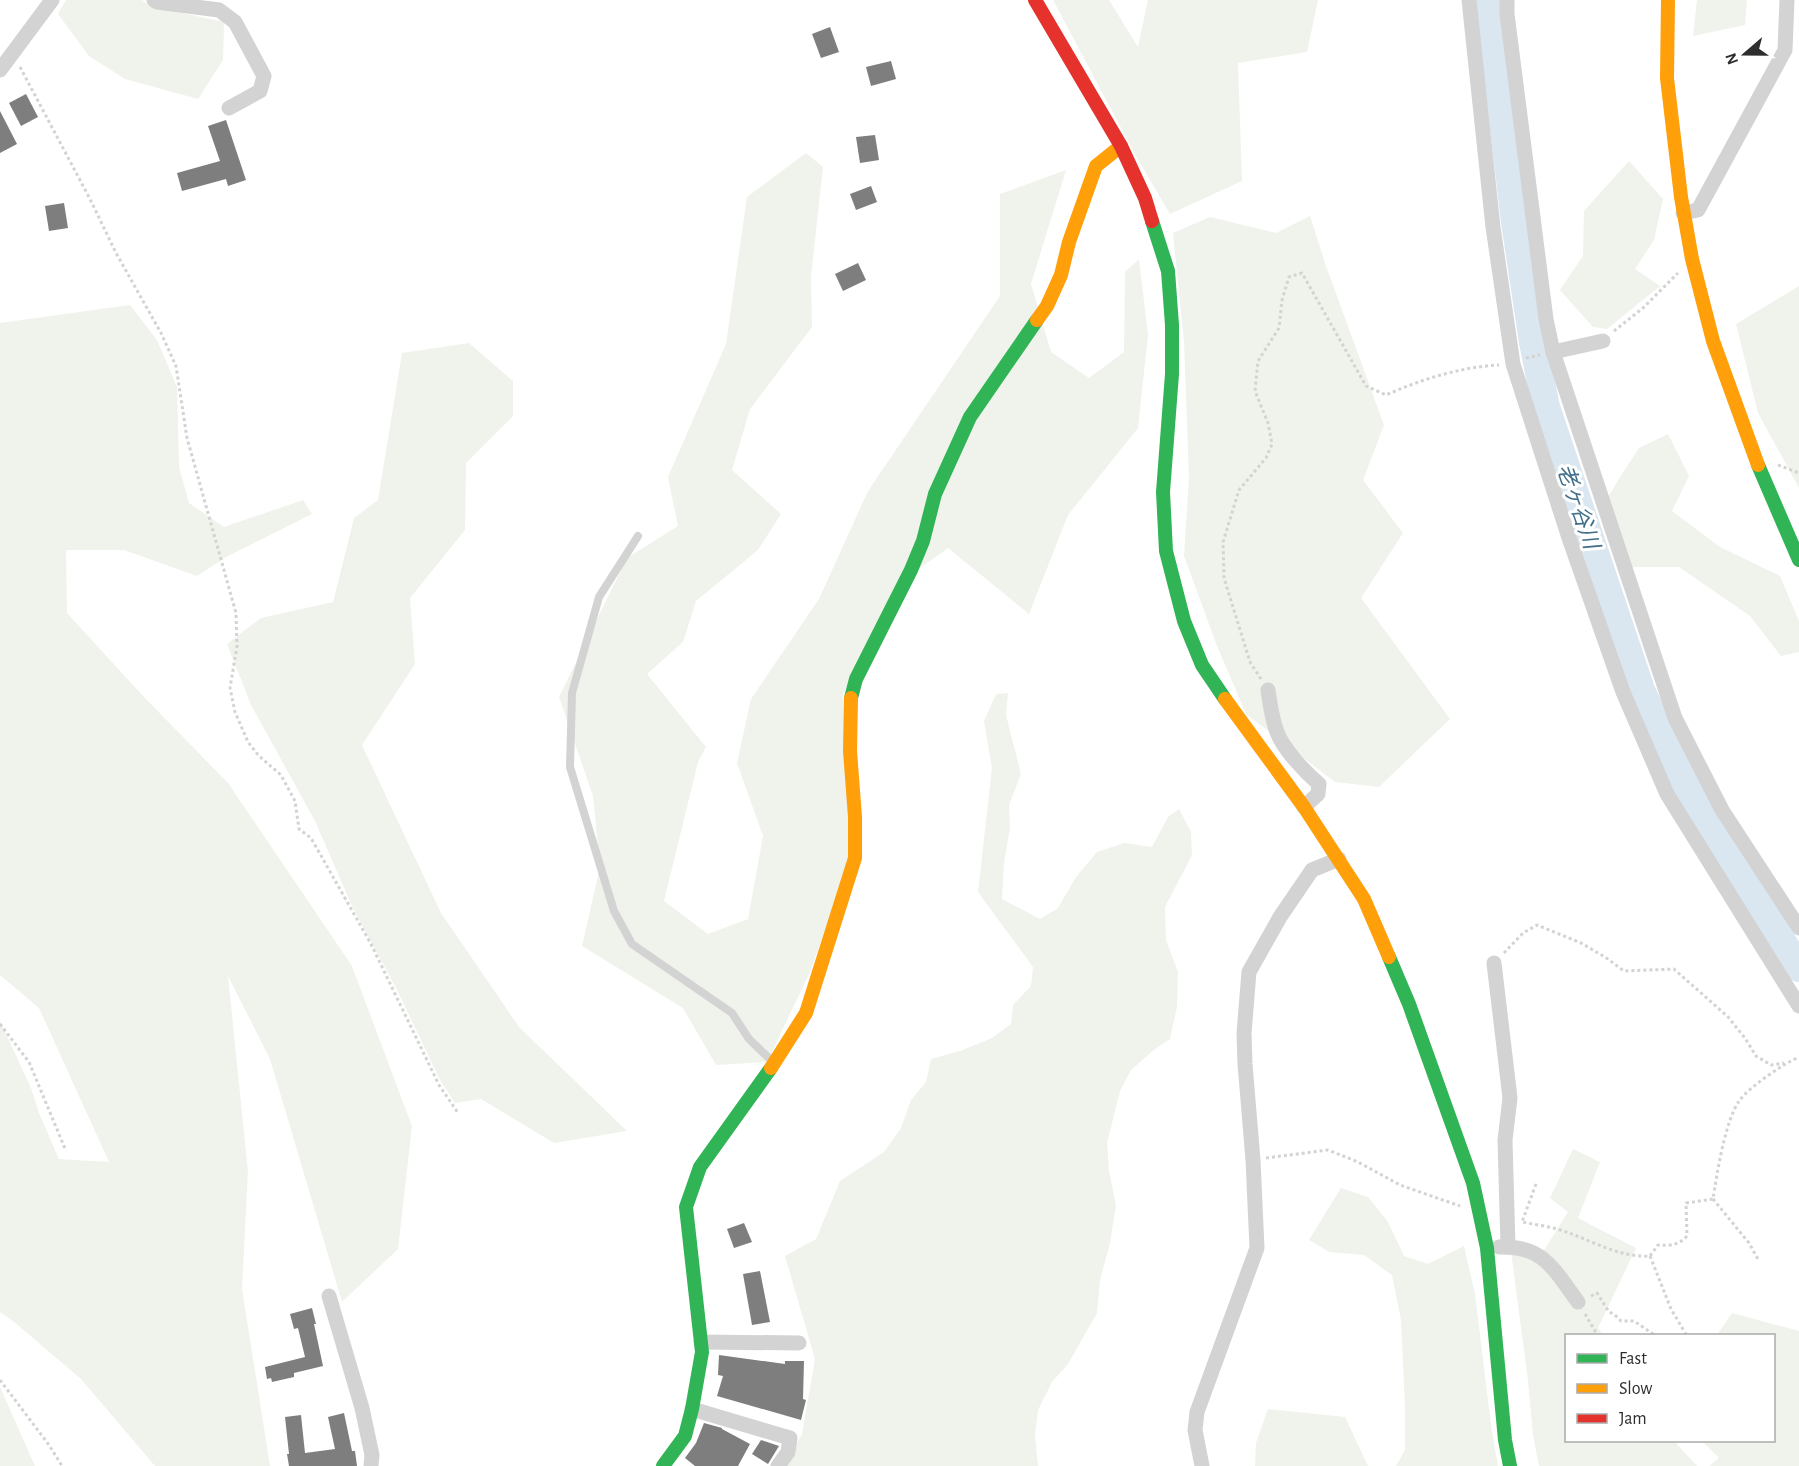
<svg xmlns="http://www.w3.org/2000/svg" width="1799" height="1466" font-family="'Alegreya Sans','Noto Sans JP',sans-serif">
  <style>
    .green { fill: #f0f3ec }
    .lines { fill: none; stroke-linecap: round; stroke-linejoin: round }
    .river { stroke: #dae7f0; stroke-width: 28 }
    .building { fill: #7e7e7e }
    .path { stroke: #d3d3d3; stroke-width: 3; stroke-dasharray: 3 3; stroke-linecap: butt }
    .lane { stroke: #d3d3d3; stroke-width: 8 }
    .street { stroke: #d3d3d3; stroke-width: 15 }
    .fast { stroke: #30b455; stroke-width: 14 }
    .slow { stroke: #ff9f0a; stroke-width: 14 }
    .jam { stroke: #e5322d; stroke-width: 14 }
    .labels { text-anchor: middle; stroke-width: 6; stroke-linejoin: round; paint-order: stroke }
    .water-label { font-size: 22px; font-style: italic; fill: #416f8b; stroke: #fff }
  </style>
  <rect width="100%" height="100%" fill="#fff"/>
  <!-- green -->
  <g class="green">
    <path d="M66,0h76l8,6 74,16 -1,38 -25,39 -73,-20 -36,-23 -31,-42z"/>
    <path d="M1053,0h56l29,47 10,-47h170l-11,52 -69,11 4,118 -72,33 -33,-56z"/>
    <path d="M1697,0h50l-2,25 -52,11z"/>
    <path d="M806,153l17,14 -12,109 1,51 -62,82 -18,61 49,44 -23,36 -62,51 -13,41 -36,32 59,73 -8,15 -34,139 44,33 40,-15 15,-83 -26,-73 14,-64 68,-100 49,-108 132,-195v-102l66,-24 -35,114 20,68 38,26 35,-26 1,-80 14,-13 9,76 -10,93 -70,87 -39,99 -81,-66 -39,28 -66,118 8,162 -41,116 -43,90 -51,3 -33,-57 -101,-62 18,-79 -7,-71 -34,-99 68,-139 51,-32 -10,-49 58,-133 21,-147z"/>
    <path d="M1629,161l34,38 -9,41 -19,29 25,17 -53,43 -14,-2 -33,-37 23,-34 1,-45z"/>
    <path d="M1310,216l16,50 58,159 -21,55 40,53 -42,65 89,121 -71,68 -44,-5 -89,-68 -29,-68 -33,-90 5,-79 -5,-135 -11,-109 37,-16 66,16z"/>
    <path d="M1799,286v202l-41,-75 -22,-89z"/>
    <path d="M130,305l27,35 20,47 2,80 10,36 35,24 79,-27 9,14 -84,42 -31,20 -73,-26h-58l1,63 76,83 85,87 124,183 60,160 -14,123 -56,53 -72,-243 -42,-83 20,196 -6,117 28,177h-115l-74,-87 -68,-58 -13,-9v-291l31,67 8,25 20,46 50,3 -70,-154 -39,-33v-652z"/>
    <path d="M469,343l44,38v35l-47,47 -1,67 -55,68 5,66 -53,81 79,168 78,114 108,104 -73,12 -73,-44 -26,4 -15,-23 -42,-88 -46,-86 -37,-85 -64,-116 -24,-61 34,-26 72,-16 21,-84 24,-18 24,-147z"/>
    <path d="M1668,434l21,42 -17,35 48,36 60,29 19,45v31l-18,4 -31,-40 -71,-49h-48l-24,-68 13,-22 19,-29z"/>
    <path d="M1008,693l-2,22 15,59 -12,31 1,23 -6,35 -2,36 38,20 18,-11 18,-31 21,-25 27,-9 28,4 16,-30 11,-8 12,23 1,23 -27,52 1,33 12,32 -1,35 -7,32 -15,10 -24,21 -11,21 -13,52 2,28 7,34 -6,38 -10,37 -3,33 -29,51 -16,18 -14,28 -3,25 3,31h-253l17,-32 13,-75 -30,-103 31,-17 24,-58 44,-29 17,-24 10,-28 15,-18 5,-23 29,-8 32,-13 19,-14 2,-19 18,-19 2,-19 -55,-75 14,-124 -8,-47 12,-27z"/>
    <path d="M1573,1149l27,13 -22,56 58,30 -38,80 5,7 -37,1v104l108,1 23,25h-158l-6,-31 -5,-54 -17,-130 27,9 30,-48 -18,-14z"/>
    <path d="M1341,1188l27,9 20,25 16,34 24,8 36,-18 11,48 16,131 7,41h-102l9,-16v-43l-4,-87 -9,-45 -28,-20 -35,-3 -20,-12z"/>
    <path d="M1732,1313l67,18v135h-90l10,-8 -17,-17 72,-1v-104l-57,-1z"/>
    <path d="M0,1387l35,79h-35z"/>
    <path d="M1268,1409l77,8 23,49h-113l1,-23z"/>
  </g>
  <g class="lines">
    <!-- river -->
    <path class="river" d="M1489,0l26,222 18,120 13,65 95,283 51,108 107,170"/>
  </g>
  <!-- building -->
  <g class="building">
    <path d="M830,27l9,25 -18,6 -9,-24z"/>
    <path d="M891,61l5,18 -25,7 -5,-19z"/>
    <path d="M26,94l12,23 -17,9 -12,-23z"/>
    <path d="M0,111l17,33 -17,9z"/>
    <path d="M226,120l20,60 -18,6 -2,-7 -44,12 -5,-18 43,-12 -12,-35z"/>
    <path d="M875,135l4,25 -19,3 -4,-26z"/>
    <path d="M871,186l6,16 -21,8 -6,-16z"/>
    <path d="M64,203l4,25 -19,3 -4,-25z"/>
    <path d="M858,263l8,17 -23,11 -8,-17z"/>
    <path d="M744,1223l8,19 -18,6 -7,-19z"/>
    <path d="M760,1271l10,51 -18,3 -9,-51z"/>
    <path d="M312,1308l4,16h-2l9,42 -29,7v4l-22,5 -1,-4 -4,1 -2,-12 40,-10 -7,-29 -4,1 -4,-15z"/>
    <path d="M719,1355l66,9v-3h19l-1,38 3,1 -5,20 -84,-24 6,-20 -5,-1z"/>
    <path d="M344,1413l8,38h3l2,15h-68l-2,-12h2l-4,-37 16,-2 4,38 30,-4 -7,-32z"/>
    <path d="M704,1423l18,5v1l28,15 -12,22h-43l-10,-8 11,-15z"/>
    <path d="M761,1440l18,6 -11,18 -16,-10z"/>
  </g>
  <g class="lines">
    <!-- path -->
    <g class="path">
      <path d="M20,67l70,132 26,54 45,80 15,33 11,72 49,175 1,33 -7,42 5,24 13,30 11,14 22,19 14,26 4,28 12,9 60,106 68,141 19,28"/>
      <path d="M1614,331l29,-23 35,-35"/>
      <path d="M1526,358l14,-3"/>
      <path d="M1778,465l21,8"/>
      <path d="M1261,679l-11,-17 -26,-84 -1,-36 16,-52 27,-32 6,-14 -4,-21 -13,-32 3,-30 21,-33 3,-28 7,-23 13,-4 64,113 20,9c36,-16 75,-28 113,-30"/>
      <path d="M1504,953l19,-20 14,-8 44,18 24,14 19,14 50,-2 54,48 17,21 11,18 15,9 13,-2"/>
      <path d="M0,1024l29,38 37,89"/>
      <path d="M1266,1158l62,-8 30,12 42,23 60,21"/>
      <path d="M1536,1184l-14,38c15,3 32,5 47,11 25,9 53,25 81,23l8,-11c12,1 21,0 29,-9l-1,-33 27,-4c4,-26 12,-77 26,-98 10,-14 44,-37 60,-44"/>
      <path d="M1713,1199l36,44 10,18"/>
      <path d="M1650,1256l21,53 16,27"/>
      <path d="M1591,1296l6,-3 12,19 5,2 7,7h13l22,15"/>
      <path d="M1585,1314l13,22"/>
      <path d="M0,1380l49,65 13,21"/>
    </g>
    <!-- lane -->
    <path class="lane" d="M638,536l-39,61 -27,96 -2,74 44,144 18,33 100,69 17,26 24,23"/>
    <!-- street -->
    <g class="street">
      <path d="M154,0l3,2 62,8 16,12 29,54 -4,15 -31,17"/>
      <path d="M1469,0l24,227 20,137 56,174 54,154 44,102 132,212"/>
      <path d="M1507,0v14l39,305 7,33 122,366 47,92 77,118"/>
      <path d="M0,70l52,-70"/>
      <path d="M1683,213l15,-3 87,-160 2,-50"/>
      <path d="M1553,352l50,-11"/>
      <path d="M1268,690c2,15 4,29 9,42 6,17 29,41 42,52l-1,10 -14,13"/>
      <path d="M1494,963l16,135 -5,42 3,107"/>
      <path d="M1499,1247c45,-2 55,23 79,55"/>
      <path d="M329,1296l33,112 10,47 -1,11"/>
      <path d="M701,1342l98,1"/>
      <path d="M692,1409l98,29 -2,14 -10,14"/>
      <path d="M1202,1466l-7,-36 2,-18 60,-164 -4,-88 -8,-96 -1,-31 5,-61 31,-55 32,-47 27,-11"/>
    </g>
    <!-- fast -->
    <g class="fast">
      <path d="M1152,221l16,50 4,54v49l-9,118 3,59 18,70 18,44 23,34"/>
      <path d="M1758,465l41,95"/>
      <path d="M851,698l5,-19 55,-109 12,-29 12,-47 35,-77 67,-97"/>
      <path d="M1389,957l20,47 64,179 14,65 18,192 5,26"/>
      <path d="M663,1466l22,-30 7,-27 10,-57 -16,-145 14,-40 71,-99"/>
    </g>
    <!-- slow -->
    <g class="slow">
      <path d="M1668,0l-1,78 14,119 11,62 21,82 45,124"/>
      <path d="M1037,320l10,-14 14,-31 8,-33 27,-76 25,-20"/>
      <path d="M1225,699l79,108 60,92 25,58"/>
      <path d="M771,1068l35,-55 49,-155v-41l-5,-66 1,-53"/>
    </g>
    <!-- jam -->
    <path class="jam" d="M1035,0l86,146 24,52 7,23"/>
  </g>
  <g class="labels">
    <!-- water labels -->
    <g class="water-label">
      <text transform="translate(1579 506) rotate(71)" y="8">老ヶ谷川</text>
    </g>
  </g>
  <!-- legend -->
  <rect x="1565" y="1334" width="210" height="108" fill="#ffffff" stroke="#ababab" stroke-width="1.5"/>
  <rect x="1577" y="1354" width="30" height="9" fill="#30b455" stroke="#ababab" stroke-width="1.5"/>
  <text x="1619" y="1364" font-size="18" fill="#2e2e2e">Fast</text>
  <rect x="1577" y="1384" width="30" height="9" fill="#ff9f0a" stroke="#ababab" stroke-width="1.5"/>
  <text x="1619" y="1394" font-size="18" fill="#2e2e2e">Slow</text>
  <rect x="1577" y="1414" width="30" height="9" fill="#e5322d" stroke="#ababab" stroke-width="1.5"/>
  <text x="1619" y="1424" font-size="18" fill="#2e2e2e">Jam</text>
  <!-- north arrow -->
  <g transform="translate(1745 54) rotate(250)" stroke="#ffffff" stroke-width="4.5" paint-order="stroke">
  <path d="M0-4.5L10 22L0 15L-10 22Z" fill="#2e2e2e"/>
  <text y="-9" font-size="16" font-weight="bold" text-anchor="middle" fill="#2e2e2e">N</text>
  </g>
</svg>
